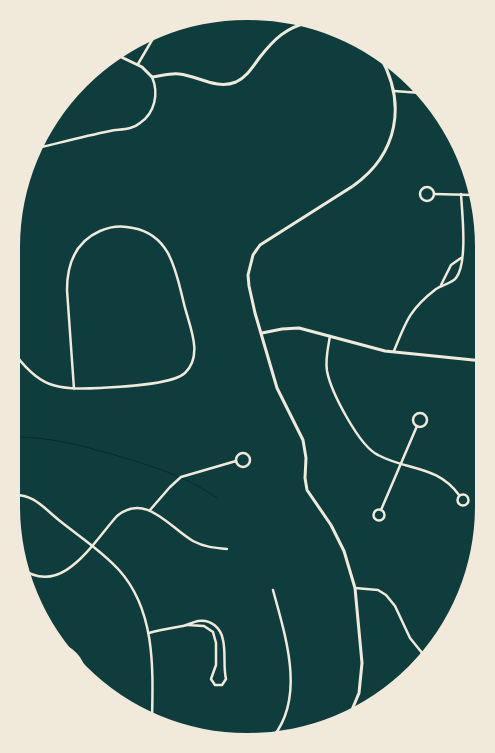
<svg xmlns="http://www.w3.org/2000/svg" width="495" height="753" font-family="Spectral,serif">
  <style>
    .lines { fill: none; stroke-linecap: round; stroke-linejoin: round }
    .stream { stroke: #0a2a2b; stroke-width: 1 }
    .minor { stroke: #f1e9da; stroke-width: 2.5 }
    .tertiary { stroke: #f1e9da; stroke-width: 3 }
  </style>
  <rect width="100%" height="100%" fill="#0f3d3e"/>
  <g class="lines">
    <!-- stream -->
    <path class="stream" d="M12,437c40,0 68,8 106,19 37,11 67,20 99,42"/>
    <!-- minor -->
    <g class="minor">
      <path d="M138,64l17,-29"/>
      <path d="M394,91l27,2"/>
      <path d="M34,149c25,-6 51,-13 76,-18 11,-2 22,-1 30,-8 15,-10 19,-30 12,-46"/>
      <circle cx="427" cy="194" r="7"/>
      <path d="M434,194l39,1"/>
      <path d="M441,285l10,-20 10,-7"/>
      <path d="M330,336c-2,12 -5,23 -3,35 4,21 32,75 51,84 30,16 59,10 81,40"/>
      <path d="M12,350c27,38 44,40 88,38 19,-1 72,-3 85,-15 19,-18 4,-48 -1,-69 -8,-32 -13,-69 -51,-76 -12,-3 -22,-2 -33,3 -25,11 -33,33 -33,59l7,99"/>
      <path d="M394,351c12,-30 16,-42 42,-62 6,-4 16,-6 20,-11 12,-15 6,-66 5,-84"/>
      <circle cx="420" cy="420" r="7"/>
      <circle cx="243" cy="460" r="7"/>
      <circle cx="463" cy="500" r="5.5"/>
      <path d="M11,496c20,-5 35,14 49,25 20,16 42,30 59,49 37,41 34,100 33,151"/>
      <circle cx="379" cy="515" r="5.5"/>
      <path d="M150,510l20,-23 11,-10 55,-16"/>
      <path d="M381,510l36,-84"/>
      <path d="M21,568c41,31 73,-27 96,-52 29,-24 53,12 76,25 11,6 22,7 34,8"/>
      <path d="M355,588l23,2 8,5 9,11 15,32 17,21"/>
      <path d="M273,590c12,45 33,106 0,147"/>
      <path d="M149,633c11,-3 23,-5 34,-7 5,-1 10,-4 15,-5 13,-2 23,7 25,19 3,13 0,26 3,39l-4,6h-7l-4,-6 5,-14v-22l-3,-11 -9,-6 -16,-1"/>
    </g>
    <!-- tertiary -->
    <g class="tertiary">
      <path d="M117,55l25,12 10,10c9,-1 18,-4 27,-3 20,2 37,16 57,8 11,-5 17,-16 24,-25 15,-19 26,-29 49,-35"/>
      <path d="M262,333l20,-4 17,-1 86,23 98,10"/>
      <path d="M57,644c15,3 25,14 28,29"/>
      <path d="M349,717l10,-24 3,-30 -7,-75 -11,-37 -13,-26 -24,-35 -2,-12 1,-20 -3,-18 -26,-52 -22,-75 -6,-27 -1,-11 5,-20 7,-10 93,-59c45,-32 54,-82 27,-130"/>
    </g>
  </g>
  <!-- crop -->
  <path d="M0 0H495V753H0ZM247 20H248A227 227 0 0 1 475 247V506A227 227 0 0 1 248 733H247A227 227 0 0 1 20 506V247A227 227 0 0 1 247 20Z" fill="#f1e9da" fill-rule="evenodd"/>
</svg>
